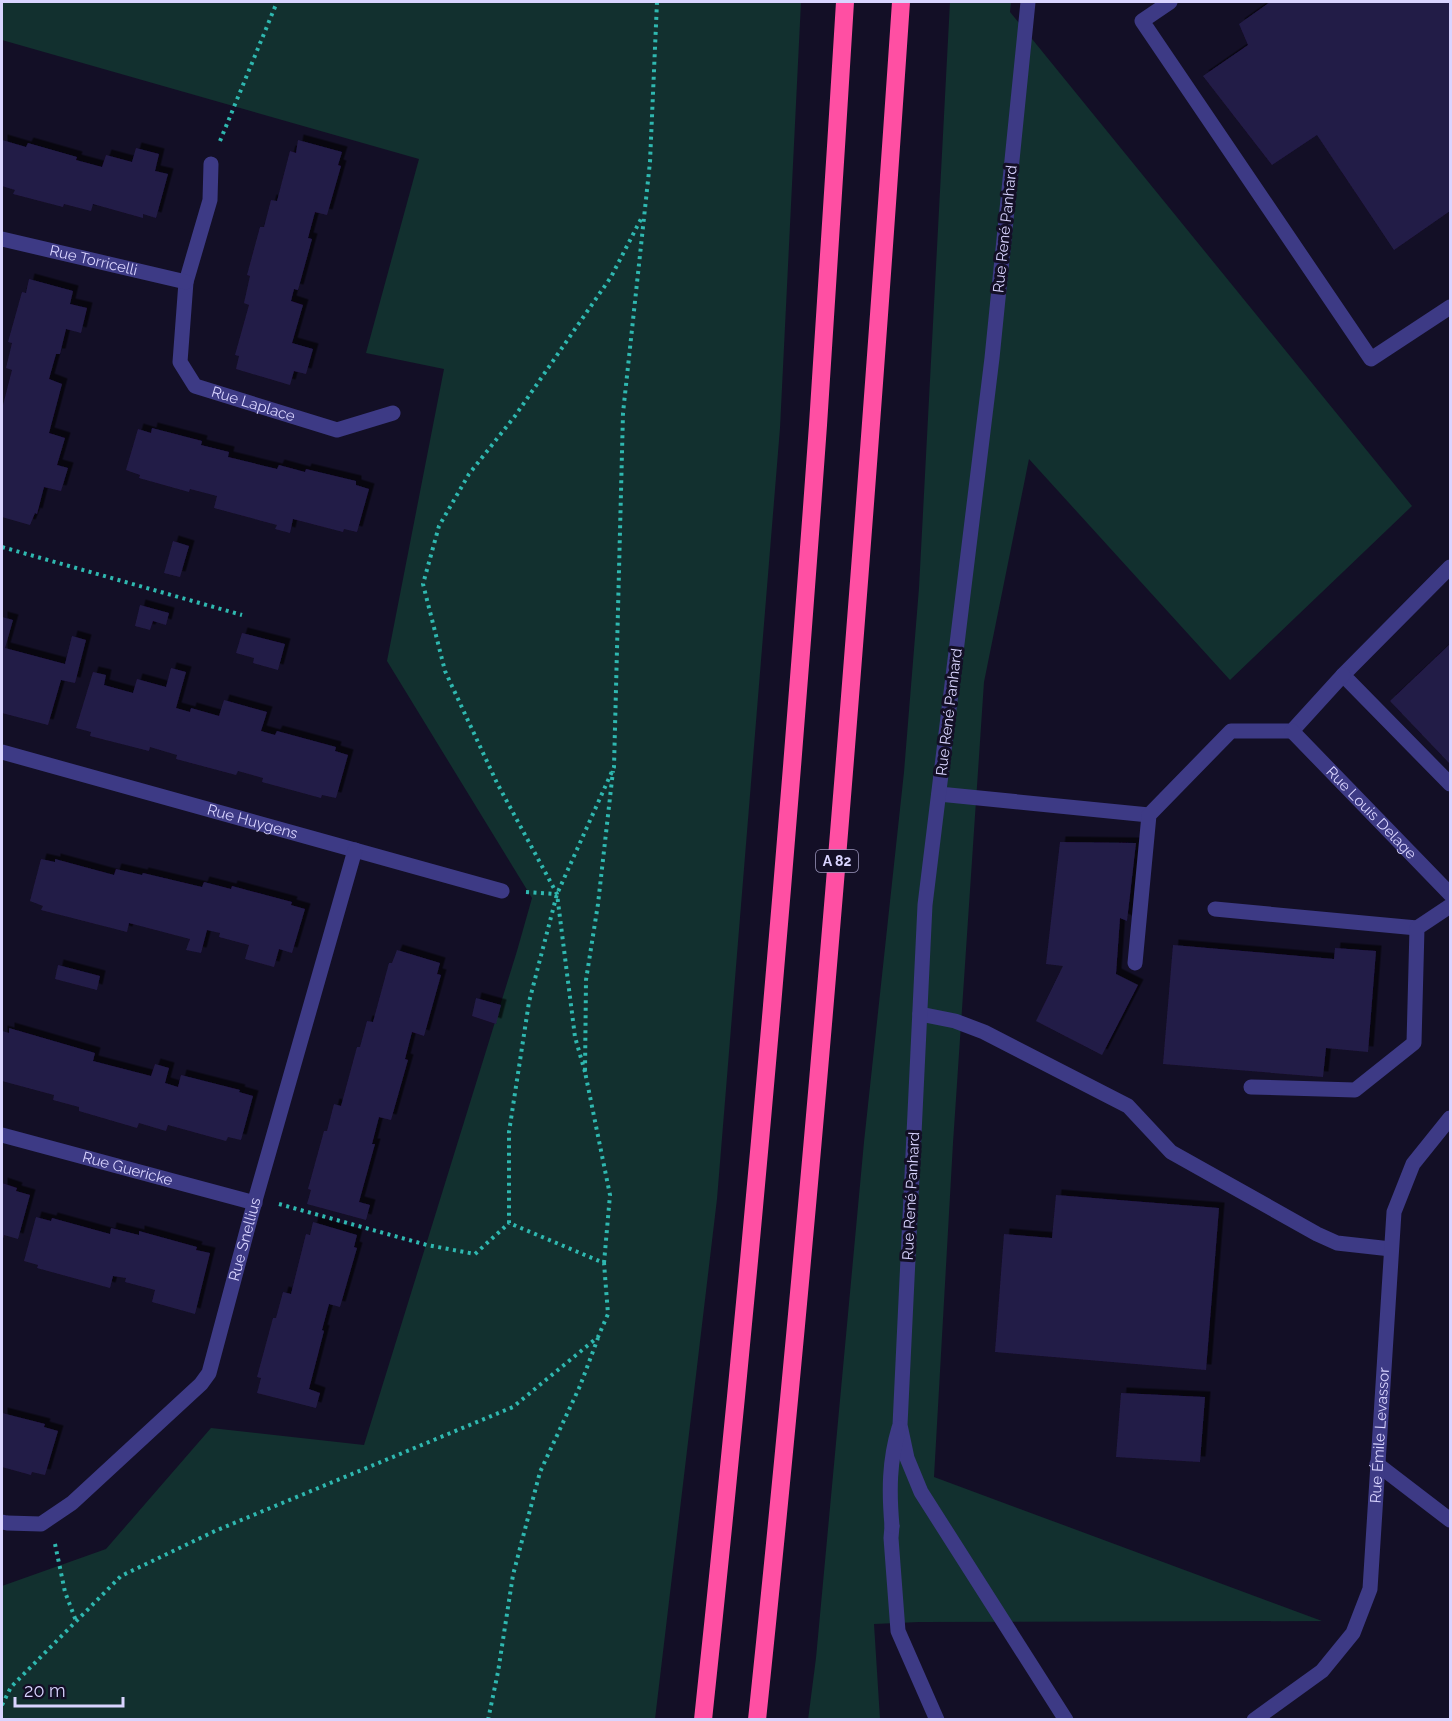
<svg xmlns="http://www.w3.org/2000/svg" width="1452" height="1721" font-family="Raleway,sans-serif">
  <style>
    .green { fill: #12302f }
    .building { fill: #241b47; filter: url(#shadow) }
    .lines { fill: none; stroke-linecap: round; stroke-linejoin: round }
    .path { stroke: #2fb8b0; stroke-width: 4; stroke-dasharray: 3 4.5; stroke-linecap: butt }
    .service { stroke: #3d3a85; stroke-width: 15 }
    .minor { stroke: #3d3a85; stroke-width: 15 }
    .motorway { stroke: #ff4fa3; stroke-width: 18 }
    .labels { text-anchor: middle; stroke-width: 6; stroke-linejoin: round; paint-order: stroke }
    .shield { fill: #130f26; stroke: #9e99be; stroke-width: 1.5 }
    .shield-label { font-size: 14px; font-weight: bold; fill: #d9d4ff }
    .street-label { font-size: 15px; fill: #d9d4ff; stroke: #130f26 }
  </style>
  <defs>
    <filter id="shadow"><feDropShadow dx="5.5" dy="-5.5" stdDeviation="0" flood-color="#0009"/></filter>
  </defs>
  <rect width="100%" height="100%" fill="#130f26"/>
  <!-- green -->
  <g class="green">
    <path d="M2,2h799l-21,426 -63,771 -62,520h-653v-133l104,-37 105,-121 153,17 153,-494 15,-53 -145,-237 57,-292 -78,-16 53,-194 -417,-119z"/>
    <path d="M950,2h61l-1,10 402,494 -182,174 -201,-221 -45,223 -31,461 -19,334 388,144 -403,1 -45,2 6,95 -72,1 8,-62 48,-516 40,-370 15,-184z"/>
  </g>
  <!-- building -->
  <g class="building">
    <path d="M1270,2h180v209l-56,39 -77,-115 -45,30 -69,-89 45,-31 -9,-21z"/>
    <path d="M2,140l24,7 2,-4 49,14 -1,3 26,7 4,-12 26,7 4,-14 23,6 -4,17 13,3 -12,44 -13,-4v4l-50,-14 -2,7 -27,-7 -1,3 -50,-13 2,-4 -13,-4z"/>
    <path d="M298,140l44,12 -4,13 3,1 -14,49 -12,-3 -7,26 4,1 -14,51 -4,-1 -3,12 12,4 -11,38 21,6 -7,25 -12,-3 -4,14 -54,-16 3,-13 -4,-1 14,-50 -5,-2 6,-27 -3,-1 13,-48h4l7,-27 6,1 13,-50 6,2z"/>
    <path d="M29,279l44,12 -3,13 17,4 -6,25 -15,-4 -6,25h-4l-7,25 13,5 -13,49 16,5 -8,27 11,3 -7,23 -17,-4 -7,27 -2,-1 -5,12 -28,-8v-108l10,-39 -6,-2 6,-25 -4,-1 14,-50 4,1z"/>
    <path d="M152,428l50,13 -1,4 28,7 -1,5 49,12 2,-4 26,7 1,-3 50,12v4l13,4 -12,43 -13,-3 -1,3 -50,-13 -3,14 -15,-4 2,-4 -63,-17 3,-12 -27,-7 -1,3 -50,-14 1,-3 -14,-5 12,-41 13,4z"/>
    <path d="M173,541l16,5 -9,31 -16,-4z"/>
    <path d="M140,605l29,8 -3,12 -13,-4 -3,9 -15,-4z"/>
    <path d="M2,617l11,3 -8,28 60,16 7,-28 14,4 -11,43 -14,-3 -13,45 -46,-12z"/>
    <path d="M242,633l43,11 -7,26 -25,-7 1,-5 -18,-5z"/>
    <path d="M1450,644v120l-60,-63z"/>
    <path d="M171,668l15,4 -10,36 14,4 1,-4 28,8 5,-16 43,12 -6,19 14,4 2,-4 59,16 -1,4 13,4 -12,43 -14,-3 -1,3 -59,-16 1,-4 -25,-7 -2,4 -60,-16 1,-4 -27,-8 -1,4 -59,-15 1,-4 -15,-4 17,-56 13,3 -2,10 29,8 4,-14 29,8z"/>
    <path d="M1060,842l76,1 -9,78 -7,-3 -4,56 22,11 -36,70 -66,-34 27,-55 -17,-2z"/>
    <path d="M41,859l14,3v-3l59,16 2,-6 26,6 1,-2 59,14 2,-5 27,7 1,-3 60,16 -1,3 14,4 -13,44 -13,-4 -5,18 -29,-8 4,-14 -30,-8 1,-4 -13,-3 -6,23 -15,-3 4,-11 -61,-16 -2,9 -86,-22 2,-4 -13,-5z"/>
    <path d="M1173,945l161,14 1,-11 41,3 -8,101 -42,-4 -3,29 -160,-13z"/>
    <path d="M397,950l43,13 -3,11 4,1 -17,61 -12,-4 -7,27 3,1 -17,60 -12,-3 -7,27h3l-16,58 11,3 -4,15 -59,-16 4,-14 -3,-1 16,-58h3l7,-27 7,2 16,-59h3l7,-26 6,1 16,-59h3z"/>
    <path d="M58,965l42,11 -3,14 -42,-11z"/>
    <path d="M476,998l25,7 -5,19 -24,-8z"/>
    <path d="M9,1028l86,25 -2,8 58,15 4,-12 14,4 -4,15 13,4 3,-12 59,15 -1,2 14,4 -12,44 -13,-3 -2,4 -58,-16 -2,6 -27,-8 -2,5 -58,-17v-4l-26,-7 1,-5 -52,-14v-50l7,2z"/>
    <path d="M2,1183l15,5 -1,3 14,4 -12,44 -14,-4 -2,8z"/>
    <path d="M1056,1195l163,13 -13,162 -211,-18 9,-118 48,4z"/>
    <path d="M36,1217l15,4 1,-3 58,16 1,-6 28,7v-4l58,16 -1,3 14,3 -15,61 -43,-12 3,-12 -30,-8 1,-4 -13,-2 -3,12 -73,-20 1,-3 -14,-4z"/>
    <path d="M313,1222l44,13 -3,12 3,1 -17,59 -11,-3 -7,26 2,1 -15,58 11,4 -4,15 -59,-15 4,-15 -4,-1 16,-59h3l7,-26 8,2 15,-60 4,1z"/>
    <path d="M1121,1393l84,4 -5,65 -84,-5z"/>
    <path d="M2,1413l43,11 -1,3 14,4 -13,44 -13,-3 -1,3 -29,-8z"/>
  </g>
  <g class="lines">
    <!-- path -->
    <g class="path">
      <path d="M220,141l57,-139"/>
      <path d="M2,547l240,68"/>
      <path d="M526,892l31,2"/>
      <path d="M585,1072l-10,-35 -18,-143 -60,-111 -52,-112 -22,-87 16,-58 30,-52 46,-58 96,-139 31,-60"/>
      <path d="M279,1204l148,41 48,9 34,-31"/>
      <path d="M604,1263l6,-68 -25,-123 1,-92 12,-76 15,-133"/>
      <path d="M55,1544l10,48 11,29"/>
      <path d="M2,1705l9,-18 110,-111 94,-45 298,-124 85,-70 10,-23 -4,-51 -95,-40v-91l20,-130 28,-108 57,-127 9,-354 27,-251 7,-160"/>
      <path d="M488,1720l10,-48 15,-97 27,-103 40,-86 18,-48"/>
    </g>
    <!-- service -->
    <g class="service">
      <path d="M1170,2l-28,19 229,338 79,-52"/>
      <path d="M1450,567l-107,108 107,109"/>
      <path d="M939,794l210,21"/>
      <path d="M1215,909l202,19"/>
      <path d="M1135,963l14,-148 82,-84h61l51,-56"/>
      <path d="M920,1014l35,7 29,11 144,74 43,46 146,82 20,9 54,6"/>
      <path d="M1251,1087l104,3 59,-47 3,-115 33,-22"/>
      <path d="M1377,1464l73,56"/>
      <path d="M892,1526l-1,12 7,93 39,89"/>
    </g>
    <!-- minor -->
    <g class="minor">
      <path d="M1028,2l-36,356 -67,547 -25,520 7,33 14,34 145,228"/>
      <path id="s1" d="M211,164l-1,36 -24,82 -6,80 15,24 142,44 56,-17"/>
      <path id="s2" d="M2,239l184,43"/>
      <path id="s3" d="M1292,731l158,163"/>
      <path id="s4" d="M2,752l500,139"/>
      <path id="s5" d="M2,1135l253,68"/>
      <path id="s6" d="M2,1522l5,1 34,1 31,-21 129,-119 8,-11 47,-176 99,-347"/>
      <path d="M892,1526c-3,-34 -3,-65 7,-98"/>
      <path id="s7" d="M1254,1720l68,-49 31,-38 17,-44 24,-377 19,-48 37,-46"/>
    </g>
    <!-- motorway -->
    <g class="motorway">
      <path d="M703,1720c46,-431 84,-863 115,-1295 10,-141 18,-282 27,-423"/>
      <path d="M757,1720c60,-572 105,-1145 144,-1718"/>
    </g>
  </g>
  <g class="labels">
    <!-- shield labels -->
    <rect class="shield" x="816" y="850" width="42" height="22" rx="4.5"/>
    <g class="shield-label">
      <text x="837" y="866">A 82</text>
    </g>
    <!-- street labels -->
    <g class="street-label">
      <text transform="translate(1005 229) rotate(-84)" y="5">Rue René Panhard</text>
      <text dy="5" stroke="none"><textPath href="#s2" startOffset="94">Rue Torricelli</textPath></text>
      <text dy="5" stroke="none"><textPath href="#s1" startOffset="291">Rue Laplace</textPath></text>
      <text transform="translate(949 712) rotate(-83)" y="5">Rue René Panhard</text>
      <text dy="5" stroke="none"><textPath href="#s3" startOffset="114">Rue Louis Delage</textPath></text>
      <text dy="5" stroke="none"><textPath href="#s4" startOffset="260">Rue Huygens</textPath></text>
      <text dy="5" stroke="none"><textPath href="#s5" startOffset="130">Rue Guericke</textPath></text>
      <text transform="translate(911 1196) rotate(-87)" y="5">Rue René Panhard</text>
      <text dy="5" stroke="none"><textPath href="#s6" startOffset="404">Rue Snellius</textPath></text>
      <text dy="5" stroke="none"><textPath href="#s7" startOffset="334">Rue Émile Levassor</textPath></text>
    </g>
  </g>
  <!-- border -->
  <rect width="1452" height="1721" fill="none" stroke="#d9d4ff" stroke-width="6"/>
  <!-- scale -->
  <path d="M15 1697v9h108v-9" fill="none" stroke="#d9d4ff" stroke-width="3"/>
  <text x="24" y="1697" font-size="18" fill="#d9d4ff" stroke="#130f26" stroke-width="4.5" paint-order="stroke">20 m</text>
</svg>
